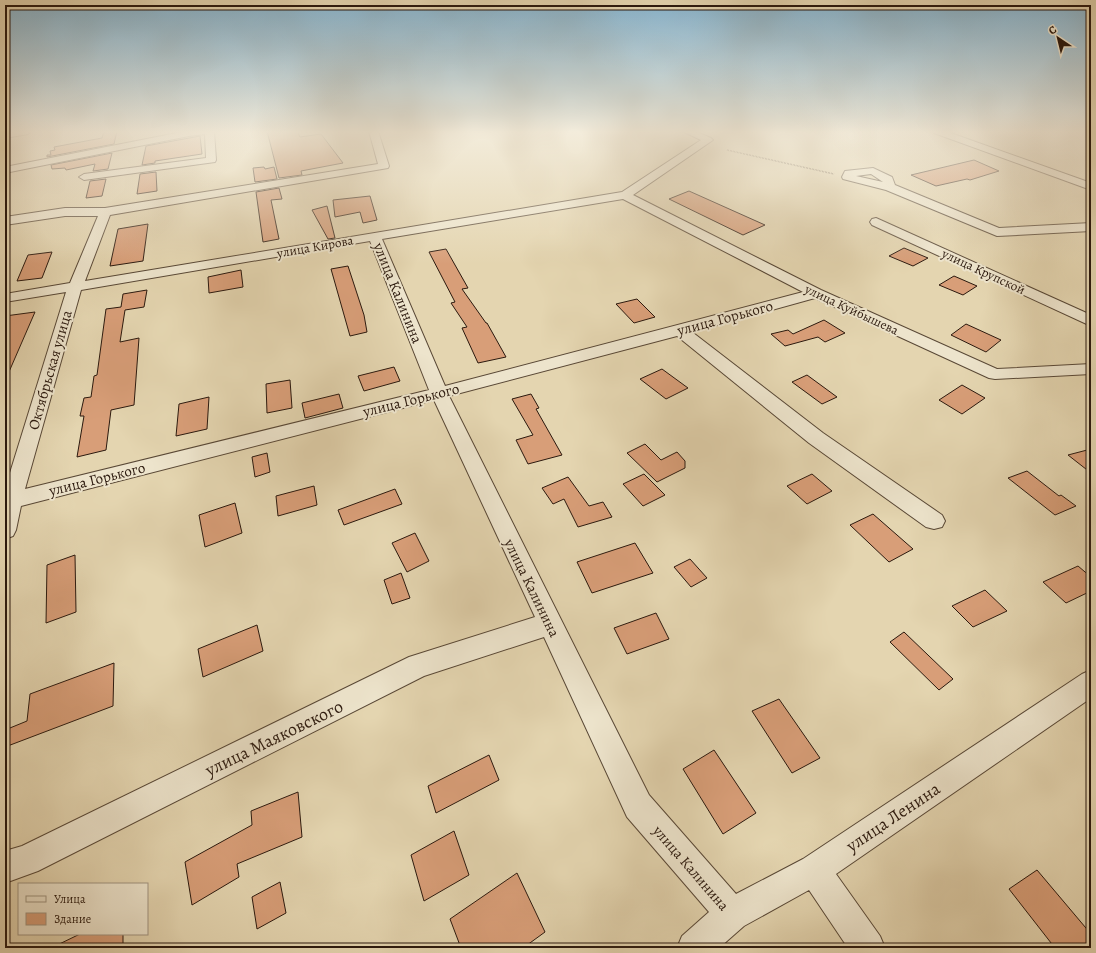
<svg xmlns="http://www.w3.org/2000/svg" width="1096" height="953" font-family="Alegreya,serif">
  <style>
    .building { fill: #d89e78; stroke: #2b190e }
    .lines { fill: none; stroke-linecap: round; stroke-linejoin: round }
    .minor-casing { stroke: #594836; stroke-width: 2 }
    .path { stroke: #2b190e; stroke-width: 1.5; stroke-dasharray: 0.5 1; stroke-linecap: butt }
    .minor { fill: #ede4cc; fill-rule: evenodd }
    .labels { text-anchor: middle; stroke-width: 4; stroke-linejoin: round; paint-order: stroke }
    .far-street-label { font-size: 13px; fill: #2b190e; stroke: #ede4cc }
    .street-label { font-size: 15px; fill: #2b190e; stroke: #ede4cc }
    .near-street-label { font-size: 18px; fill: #2b190e; stroke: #ede4cc }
  </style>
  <rect width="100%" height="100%" fill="#e4d5b0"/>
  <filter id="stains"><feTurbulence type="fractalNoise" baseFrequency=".005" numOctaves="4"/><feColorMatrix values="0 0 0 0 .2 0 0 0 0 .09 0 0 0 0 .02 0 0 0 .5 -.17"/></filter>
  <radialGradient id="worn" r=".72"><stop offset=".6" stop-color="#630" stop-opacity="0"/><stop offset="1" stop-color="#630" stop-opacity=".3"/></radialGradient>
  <!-- building -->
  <g class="building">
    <path d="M104,131h13l-3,13 -67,13v-2h4l-1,-4 5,-1 -1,-3 48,-9z"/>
    <path d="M267,131h30l3,6 21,-3 22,29 -42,8 1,4 -23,3z"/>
    <path d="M200,136l2,18 -47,7v2l-13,2 4,-19z"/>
    <path d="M112,153l-4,16 -15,2 2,-7 -29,6 -1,-2 -13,1 -1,-4z"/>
    <path d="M974,160l25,11 -29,9 -3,-1 -31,7 -25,-11z"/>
    <path d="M264,167l1,2 9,-2 3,12 -22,3 -2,-14z"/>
    <path d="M156,172l1,19 -20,3 3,-20z"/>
    <path d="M106,179l-4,17 -16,2 4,-17z"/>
    <path d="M279,188l3,11 -11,1 8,39 -16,3 -7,-50z"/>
    <path d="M689,191l76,34 -22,10 -74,-36z"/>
    <path d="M370,196l7,24 -14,3 -3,-11 -25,5 -2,-17z"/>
    <path d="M327,206l8,32 -7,1 -16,-29z"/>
    <path d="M148,224l-5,37 -33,5 8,-37z"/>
    <path d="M904,248l24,10 -15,8 -24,-10z"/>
    <path d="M446,249l22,39 -6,1 24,34h1l19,34 -28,6 -16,-35 5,-1 -16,-24 4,-1 -26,-50z"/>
    <path d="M52,252l-10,26 -25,3 11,-26z"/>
    <path d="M348,266l16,49 3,17 -17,4 -19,-67z"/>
    <path d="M241,270l2,17 -34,6 -1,-16z"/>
    <path d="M954,276l23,10 -14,9 -24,-10z"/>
    <path d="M147,290l-3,17 -19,3 -5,32 19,-4 -5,67 -23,5 -5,40 -29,7 7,-41h-4l4,-18 7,-1 3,-21 3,-1 9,-66 15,-2 2,-13z"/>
    <path d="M637,299l18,18 -21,6 -18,-19z"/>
    <path d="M35,312l-30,69v-65z"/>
    <path d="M824,320l21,13 -20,9 -7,-5 -33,9 -14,-12 17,-4 5,4z"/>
    <path d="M966,324l35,16 -15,12 -35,-17z"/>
    <path d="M394,367l6,14 -36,10 -6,-15z"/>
    <path d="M662,369l26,19 -22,11 -26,-20z"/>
    <path d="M807,375l30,22 -15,7 -30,-22z"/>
    <path d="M290,380l2,28 -25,5 -1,-29z"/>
    <path d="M962,385l23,13 -23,16 -23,-14z"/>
    <path d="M339,394l4,14 -38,10 -3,-15z"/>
    <path d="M531,394l8,14 -3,1 26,46 -34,9 -12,-24 17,-5 -21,-36z"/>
    <path d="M209,397l-2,32 -31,7 3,-32z"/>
    <path d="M645,444l16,16 16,-8 8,9v7l-28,14 -30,-29z"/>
    <path d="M1091,449v24l-23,-18z"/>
    <path d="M267,453l3,19 -15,5 -3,-20z"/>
    <path d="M1027,471l32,25 2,-1 15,11 -21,9 -47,-37z"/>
    <path d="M644,474l21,21 -22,11 -20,-22z"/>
    <path d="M812,474l20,17 -25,13 -20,-18z"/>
    <path d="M568,477l21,29 14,-4 9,15 -34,10 -14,-28 -11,5 -11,-16z"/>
    <path d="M314,486l3,19 -39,11 -2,-20z"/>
    <path d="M395,489l7,15 -58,21 -6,-15z"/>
    <path d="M235,503l7,30 -37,14 -6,-32z"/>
    <path d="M873,514l40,35 -24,13 -39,-37z"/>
    <path d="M415,533l14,28 -22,11 -15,-29z"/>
    <path d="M635,543l18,30 -61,20 -15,-31z"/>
    <path d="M75,555l1,57 -30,11 1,-58z"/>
    <path d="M690,559l17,19 -16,9 -17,-20z"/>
    <path d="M1078,566l13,11v14l-25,12 -23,-21z"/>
    <path d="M401,573l9,25 -18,6 -8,-24z"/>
    <path d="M985,590l22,21 -34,16 -21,-21z"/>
    <path d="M656,613l13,26 -42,15 -13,-26z"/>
    <path d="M257,625l6,26 -60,26 -5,-28z"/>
    <path d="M904,632l49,47 -14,11 -49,-48z"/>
    <path d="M114,663l-1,43 -108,41v-17l22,-9 3,-27z"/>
    <path d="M779,699l41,59 -28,15 -40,-62z"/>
    <path d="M714,750l42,63 -33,21 -40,-65z"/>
    <path d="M489,755l10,25 -63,33 -8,-27z"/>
    <path d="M298,792l4,45 -65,27 2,13 -47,28 -7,-43 67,-37 -1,-14z"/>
    <path d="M454,831l15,44 -45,26 -13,-46z"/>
    <path d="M1037,870l54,64v14h-36l-46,-59z"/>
    <path d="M517,873l28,59 -22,16h-62l-11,-29z"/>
    <path d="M280,882l6,31 -29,16 -5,-32z"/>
    <path d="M80,934h43v14h-72z"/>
  </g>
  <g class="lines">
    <!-- minor casing -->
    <g class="minor-casing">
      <g id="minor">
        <path d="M14,131h19l-5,3 -23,4v-6z"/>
        <path d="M187,131h27l2,29 -1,2 -131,18 -5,-3 5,-3 122,-16 -1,-24 -16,2 -184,37v-6z"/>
        <path d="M369,131h9l11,35 -1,2 -278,47 -25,66 537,-89 79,-52 -19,-9h12l17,7 2,2 -80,55 188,95 176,79 94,-5v10l-96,5 -6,-1 -174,-80 -123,34 131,101 119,82 3,6 -3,6 -8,2 -8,-2 -117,-84 -132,-107 -228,60 200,399 87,99 67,-35 279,-185 9,-4v28l-255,176 44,62 5,12h-37l-39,-58 -65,36 -25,22h-42l5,-12 27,-24 -82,-95 -83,-180 -120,39 -386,195 -33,12v-32l17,-5 387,-189 126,-40 -101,-217 -413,106 -5,24 -3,6 -8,3v-50l61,-197 -61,10v-8l65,-11 28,-67h-33l-60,9v-8l60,-9h40l273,-44zM623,199l180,93 -358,94 -63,-147zM370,241l59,149 -404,99 56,-199z"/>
        <path d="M932,131h13l146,52v7l-157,-57z"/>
        <path d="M873,168l19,9 3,8 104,43 92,-5v8l-94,5 -111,-46 -43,-11 -1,-2 3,-6zM871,174l12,8 -27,-6z"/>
        <path d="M876,218l215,97v11l-219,-101 -2,-3 2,-3z"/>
      </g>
    </g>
    <!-- path -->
    <path class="path" d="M727,150l107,24"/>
    <!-- minor -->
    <use href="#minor" class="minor"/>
  </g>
  <!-- sky -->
  <linearGradient id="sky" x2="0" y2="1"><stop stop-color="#87b6d2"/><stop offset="0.5" stop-color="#f3ecdb"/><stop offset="1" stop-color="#f3ecdb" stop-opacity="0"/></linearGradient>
  <rect width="1096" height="264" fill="url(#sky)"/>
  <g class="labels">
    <!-- far-street labels -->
    <g class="far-street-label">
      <text transform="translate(315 246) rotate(-10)" y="5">улица Кирова</text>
      <text transform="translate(984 271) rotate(25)" y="5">улица Крупской</text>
      <text transform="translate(852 309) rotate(25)" y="5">улица Куйбышева</text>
    </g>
    <!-- street labels -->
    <g class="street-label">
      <text transform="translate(398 293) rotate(68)" y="5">улица Калинина</text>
      <text transform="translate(725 318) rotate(-15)" y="5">улица Горького</text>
      <text transform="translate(50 370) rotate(-74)" y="5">Октябрьская улица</text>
      <text transform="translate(411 400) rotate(-14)" y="5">улица Горького</text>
      <text transform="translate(97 479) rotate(-14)" y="5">улица Горького</text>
      <text transform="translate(532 588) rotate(64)" y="5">улица Калинина</text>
      <text transform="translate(691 868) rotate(49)" y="5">улица Калинина</text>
    </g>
    <!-- near-street labels -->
    <g class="near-street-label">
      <text transform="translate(274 738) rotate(-26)" y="6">улица Маяковского</text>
      <text transform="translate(893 817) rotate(-34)" y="6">улица Ленина</text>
    </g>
  </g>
  <!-- margin -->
  <rect width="1096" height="953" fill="none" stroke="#e4d5b0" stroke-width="20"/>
  <rect x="6" y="6" width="1084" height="941" fill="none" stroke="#2b190e" stroke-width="2"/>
  <rect x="10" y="10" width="1076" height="933" fill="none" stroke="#2b190e"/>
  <!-- legend -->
  <rect x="18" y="883" width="130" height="52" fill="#ede4cc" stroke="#9f9380"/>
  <rect x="26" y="896" width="20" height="6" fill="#ede4cc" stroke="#9f9380"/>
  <text x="54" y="903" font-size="12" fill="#2b190e">Улица</text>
  <rect x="26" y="913" width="20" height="12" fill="#d89e78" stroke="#9f9380"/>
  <text x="54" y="923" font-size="12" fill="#2b190e">Здание</text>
  <!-- north arrow -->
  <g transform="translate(1058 38) rotate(325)" stroke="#ede4cc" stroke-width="3" paint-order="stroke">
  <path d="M0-3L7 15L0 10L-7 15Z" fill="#2b190e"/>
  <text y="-6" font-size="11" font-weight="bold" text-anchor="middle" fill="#2b190e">С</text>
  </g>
  <rect width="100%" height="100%" filter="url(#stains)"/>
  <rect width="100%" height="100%" fill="url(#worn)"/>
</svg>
